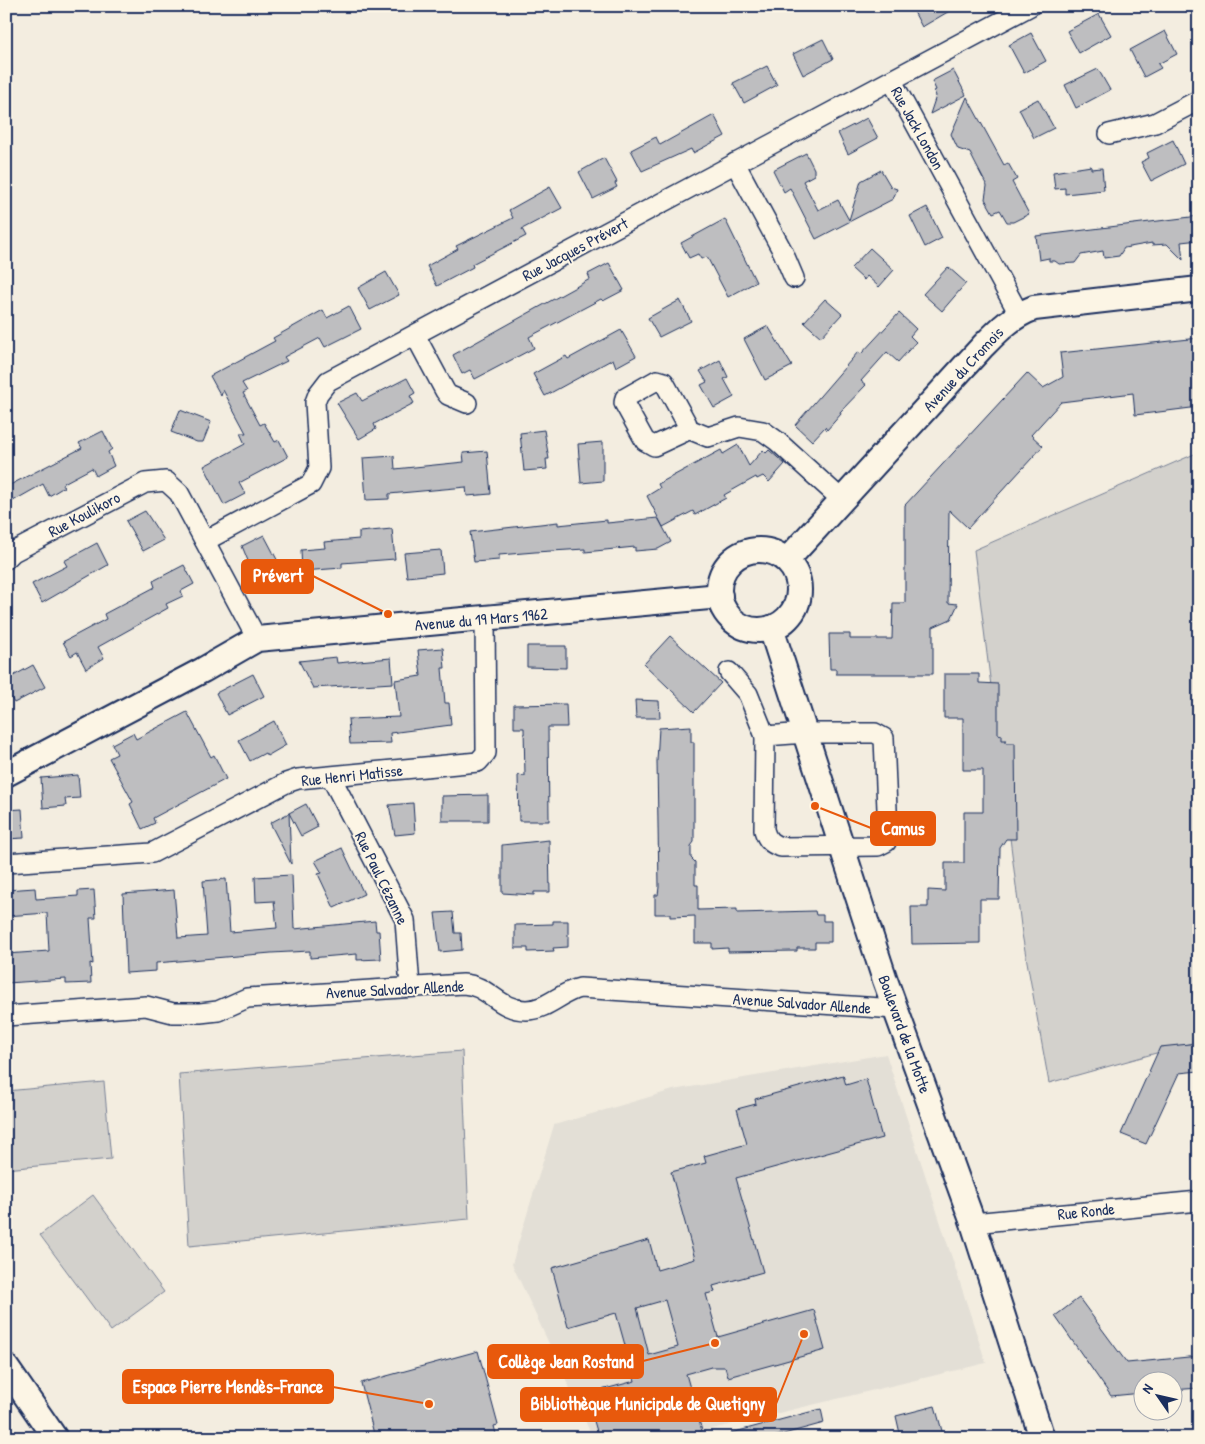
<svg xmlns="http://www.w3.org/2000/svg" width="1205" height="1444" font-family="'Patrick Hand',sans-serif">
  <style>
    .built { fill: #e3dfd6 }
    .green { fill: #d3d1cc; stroke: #778095 }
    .building { fill: #bebec0; stroke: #1b2f5e; fill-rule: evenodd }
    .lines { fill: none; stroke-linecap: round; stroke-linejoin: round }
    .minor-casing { stroke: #1b2f5e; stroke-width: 22 }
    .tertiary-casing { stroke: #1b2f5e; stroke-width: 28 }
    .minor { stroke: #fcf5e5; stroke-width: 19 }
    .tertiary { stroke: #fcf5e5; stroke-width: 24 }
    .labels { text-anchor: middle; stroke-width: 4; stroke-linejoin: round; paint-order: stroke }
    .street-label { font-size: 16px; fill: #1b2f5e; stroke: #fcf5e5 }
    .leader { fill: none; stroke: #e8590c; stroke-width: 2 }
    .callout-dot { fill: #e8590c; stroke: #fcf5e5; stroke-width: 2 }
    .callout { fill: #e8590c; stroke: #e8590c; stroke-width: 2 }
    .callout-label { font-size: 18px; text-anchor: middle; font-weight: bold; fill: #fff }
  </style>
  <rect width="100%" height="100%" fill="#f3ede0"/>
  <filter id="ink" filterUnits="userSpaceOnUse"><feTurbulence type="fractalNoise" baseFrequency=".02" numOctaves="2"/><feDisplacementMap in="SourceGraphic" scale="10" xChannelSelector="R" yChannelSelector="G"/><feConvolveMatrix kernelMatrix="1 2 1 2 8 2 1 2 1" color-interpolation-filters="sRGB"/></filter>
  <g filter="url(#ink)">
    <!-- built -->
    <path class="built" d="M886,1054l100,309 -311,75h-82l-81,-174 42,-139 119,-35z"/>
    <!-- green -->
    <g class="green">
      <path d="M1199,452v589l-150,42 -27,-149 -48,-384z"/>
      <path d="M462,1051l7,168 -280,27 -10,-172z"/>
      <path d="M104,1082l7,77 -105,10v-78z"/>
      <path d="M93,1195l71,97 -53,39 -71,-96z"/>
    </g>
    <!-- building -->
    <g class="building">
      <path d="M911,6h47l-36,21z"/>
      <path d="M1099,14l12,21 -32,18 -12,-22z"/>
      <path d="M1165,31l12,23 -19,10 3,4 -17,9 -14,-27z"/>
      <path d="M1031,33l15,28 -22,12 -15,-28z"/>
      <path d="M823,39l10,20 -30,16 -10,-21z"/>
      <path d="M767,66l10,19 -33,18 -11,-20z"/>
      <path d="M1098,69l12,21 -34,18 -11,-23z"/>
      <path d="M953,70l13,25 -36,19 6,-18 -2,-5 2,-1 -4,-9z"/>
      <path d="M967,97l37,68 4,-2 9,16 -5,3 17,32 -16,8h-6l-7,-12 -7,3 -8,-14 2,-13 -12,-23 -5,-10 -12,-4 -7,-15z"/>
      <path d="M1038,99l16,29 -20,10 -15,-29z"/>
      <path d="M714,115l11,21 -32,17 -2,-4 -49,22 -11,-21 25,-13 4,8z"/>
      <path d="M867,118l11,20 -30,16 -10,-21z"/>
      <path d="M1173,140l11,24 -33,17 -10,-19 8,-4 -2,-5z"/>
      <path d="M806,153l8,16v6l-11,6 15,29 20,-10 11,20 12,-39 20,-11 10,17 6,2 -4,10 -77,40 -26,-51 -6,4 -11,-22z"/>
      <path d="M604,158l13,24 -2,1 2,4 -24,12 -14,-27z"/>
      <path d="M1091,166v3l11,-1 2,22 -39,4v-6l-10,1 -2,-17z"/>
      <path d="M550,187l12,21 -40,21 4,7 -54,28 1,3 -36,19 -10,-20 31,-17 -2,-3 57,-28 -4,-8z"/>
      <path d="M927,207l15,31 -17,9 -15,-31z"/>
      <path d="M1199,216v24l-18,2 2,18 -16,-16 -15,1v-2l-28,5 -5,8 -15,2 -1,-7 -22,4 -6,8 -16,1 -4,-3h-6v-3l-10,2 -3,-24z"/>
      <path d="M725,219l31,63 -28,15 -21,-40 -6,2 -3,-5 -9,4 -8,-15z"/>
      <path d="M870,248l24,22 -15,17 -12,-11 -3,4 -13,-12z"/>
      <path d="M609,263l15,27 -21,11 -2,-2 -72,38 5,11 -59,31 -5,-9 -8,4 -9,-19 137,-76 -2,-5z"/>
      <path d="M948,267l18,16 -24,28 -19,-17z"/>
      <path d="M386,272l13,23 -29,15 -12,-22z"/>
      <path d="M825,299l17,15 -21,23 -17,-15z"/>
      <path d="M680,300l11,21 -32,16 -11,-19z"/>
      <path d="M349,306l12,23 -36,18 -5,-9 -36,19 3,4 -45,22 5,8 -4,2 17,32 4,-2 11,19 4,-2 9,17 -49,26 6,11 -21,11 -20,-39 41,-22 -5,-11h6l-23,-43 -2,6 -11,-20 65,-35 -2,-3 50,-28 4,8z"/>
      <path d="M899,313l17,16 -6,7 6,6 -18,20 -11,-10 -26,29 5,4 -26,27 1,2 -14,16 -2,-3 -13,14 -17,-16 63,-73 3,2z"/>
      <path d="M768,326l24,40 -27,14 -21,-41z"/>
      <path d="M621,330l15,26 -20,11 -3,-8 -68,37 -12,-22 33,-18 2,3z"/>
      <path d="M1199,338v69l-64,8 -2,-22 -72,9 -30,33 12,11 -75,82 -19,-18 -1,93 10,1 -7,15 -18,8v47h-97v-5h-6l-1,-35h21v5h42l1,-36h12v-98l122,-132 16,15 20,-11 -3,-24z"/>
      <path d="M720,360l8,17 -4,2 10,18 -20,11 -13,-23 6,-3 -7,-11z"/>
      <path d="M407,378l8,15 -5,3 4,7 -40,21 2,5 -17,10 -22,-36 20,-10 5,8z"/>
      <path d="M180,410l31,12 -8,20h-6l-26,-10z"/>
      <path d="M544,430l5,29h-3l1,10 -23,2 -4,-38z"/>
      <path d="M103,431l9,18 -4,3 6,14 -18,10 -4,-8 -30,16 2,3 -15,9 -6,-12 -37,21v-18l76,-39 -3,-5z"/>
      <path d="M603,442v39l-22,2 -3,-39z"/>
      <path d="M738,445l11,21 14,-16 3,3 3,-3 16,14 -16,18 -6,-6 -6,3 -1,-2 -32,18 2,3 -31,17 -2,-4 -30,16 -16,-31 13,-8 -2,-4 63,-34 2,4z"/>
      <path d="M487,451l4,43 -24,2 -1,-9 -77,7v5l-23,1 -3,-42 31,-2 1,13 69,-7 -1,-9z"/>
      <path d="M145,511l19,29 -21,11 -17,-30z"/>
      <path d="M658,518l13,24 -13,7 -23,2v-4l-50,5v-3l-50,3 -36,3v5l-25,2 -4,-30 88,-10v3l49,-5v3z"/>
      <path d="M392,529l3,30 -53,4v5l-40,3 -1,-21 24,-2 -1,-6 35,-3v-7z"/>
      <path d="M264,535l18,34 -25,14 -15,-37z"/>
      <path d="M97,543l11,22 -66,38 -10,-19 35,-18 -3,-5z"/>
      <path d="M441,550l2,23 -36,4 -3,-24z"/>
      <path d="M184,565l10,19 -13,7 2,5 -17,8 2,4 -70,39 6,11 -18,11 -9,-17 -6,4 -8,-14 43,-23 -2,-5 51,-27 -2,-6z"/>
      <path d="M670,636l51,47 -27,29 -50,-48z"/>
      <path d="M527,646h39v22l-39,-1z"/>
      <path d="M443,648l2,20h-3l3,35h4l2,22 -61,8 1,10 -41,1 -2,-25 51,-2 -4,-37 26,-4 -3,-26z"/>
      <path d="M336,657l1,6 54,-5 2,25 -80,5 -14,-27z"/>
      <path d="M33,665l12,22 -31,16 -8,-13v-10z"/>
      <path d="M253,674l11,22 -37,19 -11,-22z"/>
      <path d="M944,674h35v9l19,1v50l4,1v5h4v3h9l1,96h-10l-6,9 -1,51h-19v44l-68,1 -1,-37h17v-17l17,1v-28h19v-51h19v-42h-20v-52h-19z"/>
      <path d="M635,700l24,1 1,17h-24z"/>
      <path d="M566,704l1,23h-19l1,94h-30l-1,-46 7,1 -1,-48h-10v-23z"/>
      <path d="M187,712l24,45 3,-2 12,24 -73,39 2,5 -13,6 -12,-25 3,-2 -24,-44 8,-4 -5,-10 21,-11 3,6z"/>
      <path d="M274,721l12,24 -19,11 -2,-3 -15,8 -11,-21z"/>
      <path d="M691,726v16h3v100l-3,4v12l4,4v23h3v25l39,-1v4l78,-2 1,4h7v6h8v21h-16v6h-18v3l-69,1v-4l-16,1v-6h-17v-27l-25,1v-3h-15v-19h3l1,-8 -2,-126 2,-33z"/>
      <path d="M78,775l2,23 -15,1 1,7 -23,2 -2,-30z"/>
      <path d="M488,795v26h-46v-25z"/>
      <path d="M413,803l2,30 -20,2 -6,-30z"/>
      <path d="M306,804l12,23 -17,9 -12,-23z"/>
      <path d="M22,809l2,29 -18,1v-29z"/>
      <path d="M289,813l2,51 -21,-41z"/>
      <path d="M549,840l1,52h-16v3l-32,-2v-48z"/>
      <path d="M342,848l22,46 -30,14 -16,-34 4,-1 -7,-12z"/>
      <path d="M292,875l2,54 81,-8 1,10h3l2,28 -24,1v-6l-47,4v-7l-39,2 -115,10v8l-30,2 -3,-79 51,-4 4,48 29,-2 -4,-55 23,-2 4,53 47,-4 -3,-27 -18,1 -1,-25z"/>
      <path d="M35,888l1,11 42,-3v-5l16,-1 2,28h-6l3,46 -3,-1 1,20 -25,1v-5l-59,4 -1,-29 43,-3 -2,-38 -41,3v-26z"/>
      <path d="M453,912l2,21h6l1,17 -22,2 -5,-39z"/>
      <path d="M553,921h15v26l-15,1 1,3 -26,1v-4h-13v-23l38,-1z"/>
      <path d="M1199,1043v28l-20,2 -33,71 -25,-10 39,-87z"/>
      <path d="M843,1075l3,10 20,-6 16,59 -146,40 27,94 -50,14 2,6 -9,2 12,43 96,-27 11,40 -97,27 -3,-10h-14l-25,7 16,57 -25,7h-78l-13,-44 49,-13 -19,-68 -48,14 -16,-59 97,-28 8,30 38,-11 -24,-87 35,-9 -2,-7 43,-12 -10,-35 19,-5 -1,-5zM665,1300l13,47 -29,8 -12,-47z"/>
      <path d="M1079,1298l48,65 72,-7v32l-27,2v-8h-30v11l-31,3 -56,-80z"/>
      <path d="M478,1351l20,74 -4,1 3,12h-122l-14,-55z"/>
      <path d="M935,1406l9,32h-43l-5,-22z"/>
      <path d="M821,1409l3,14 -55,15h-38v-5z"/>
    </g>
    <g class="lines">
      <!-- minor casing -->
      <g class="minor-casing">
        <g id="minor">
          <path d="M892,81l127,233"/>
          <path d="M1109,134l46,-11 44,-23"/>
          <path d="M735,163l48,89 11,26"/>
          <path d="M415,335l30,56 3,4 19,8"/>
          <path d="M657,380l7,2 23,42 -3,8 -30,14 -9,-5 -21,-38 1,-5z"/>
          <path d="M686,428l22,9 31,-10 24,4 14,10 65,59"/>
          <path d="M205,541l106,-57 8,-16 -4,-66 3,-8 10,-13 702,-375"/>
          <path d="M6,559l7,-7 132,-69 21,-2 13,12 78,146"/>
          <path d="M729,672l19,22 17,42"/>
          <path d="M806,733h69l9,5 4,95 -2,9 -8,4 -97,1c-10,-3 -14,-7 -17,-17l1,-94z"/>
          <path d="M331,777l74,143 5,67"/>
          <path d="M6,863l146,-10 134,-70 12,-4 180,-17 8,-9v-6l-1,-129"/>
          <path d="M6,1016l140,-10 27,7h27l18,-2 29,-13 216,-14c26,1 35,26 63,26 21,0 35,-18 54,-22l316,21"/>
          <path d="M973,1223l226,-22"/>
        </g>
      </g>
      <!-- tertiary casing -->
      <g class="tertiary-casing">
        <g id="tertiary">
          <circle cx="759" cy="590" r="40"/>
          <path d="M787,560l196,-214c16,-16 29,-30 51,-38l165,-19"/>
          <path d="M771,628l114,352 88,243 69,215"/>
          <path d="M6,774l197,-104 54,-31 463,-43"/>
          <path d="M6,1367l49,71"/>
        </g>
      </g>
      <!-- minor -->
      <use href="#minor" class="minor"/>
      <!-- tertiary -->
      <use href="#tertiary" class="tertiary"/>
    </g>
  </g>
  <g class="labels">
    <!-- street labels -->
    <g class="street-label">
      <text transform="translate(918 128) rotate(61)" y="6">Rue Jack London</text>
      <text transform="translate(575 249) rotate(-28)" y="6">Rue Jacques Prévert</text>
      <text transform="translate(963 369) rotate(-47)" y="6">Avenue du Cromois</text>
      <text transform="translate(84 514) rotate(-28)" y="6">Rue Koulikoro</text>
      <text transform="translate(481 619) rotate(-5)" y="6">Avenue du 19 Mars 1962</text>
      <text transform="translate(352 775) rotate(-6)" y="6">Rue Henri Matisse</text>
      <text transform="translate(382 878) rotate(64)" y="6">Rue Paul Cézanne</text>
      <text transform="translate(395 989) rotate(-3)" y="6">Avenue Salvador Allende</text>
      <text transform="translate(802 1003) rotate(4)" y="6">Avenue Salvador Allende</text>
      <text transform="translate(905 1034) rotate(70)" y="6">Boulevard de la Motte</text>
      <text transform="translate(1086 1211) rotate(-6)" y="6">Rue Ronde</text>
    </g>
  </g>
  <!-- callouts -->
  <path class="leader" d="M388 614L313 576M815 806L871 828M715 1343L643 1361M429 1404L333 1387M804 1334L776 1404"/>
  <g class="callout-dot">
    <circle cx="388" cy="614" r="5"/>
    <circle cx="815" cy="806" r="5"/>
    <circle cx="715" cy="1343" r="5"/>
    <circle cx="429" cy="1404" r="5"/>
    <circle cx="804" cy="1334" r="5"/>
  </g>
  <g class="callout">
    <rect x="242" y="560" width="71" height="33" rx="5"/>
    <rect x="871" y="812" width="64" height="33" rx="5"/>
    <rect x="488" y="1345" width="155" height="33" rx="5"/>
    <rect x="123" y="1370" width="210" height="33" rx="5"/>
    <rect x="521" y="1388" width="255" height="33" rx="5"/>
  </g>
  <g class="callout-label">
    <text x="278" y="582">Prévert</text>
    <text x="903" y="835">Camus</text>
    <text x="566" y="1368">Collège Jean Rostand</text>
    <text x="228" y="1393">Espace Pierre Mendès-France</text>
    <text x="648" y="1410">Bibliothèque Municipale de Quetigny</text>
  </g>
  <!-- margin -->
  <rect width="1205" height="1444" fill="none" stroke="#fcf5e5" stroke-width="25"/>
  <rect x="12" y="12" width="1180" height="1419" fill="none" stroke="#1b2f5e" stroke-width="2" filter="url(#ink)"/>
  <!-- north arrow -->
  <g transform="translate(1158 1396) rotate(304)"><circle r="24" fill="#fcf5e5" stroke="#a2a6af"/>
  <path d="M0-4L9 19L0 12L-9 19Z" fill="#1b2f5e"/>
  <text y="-8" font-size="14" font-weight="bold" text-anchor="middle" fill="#1b2f5e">N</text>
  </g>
</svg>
